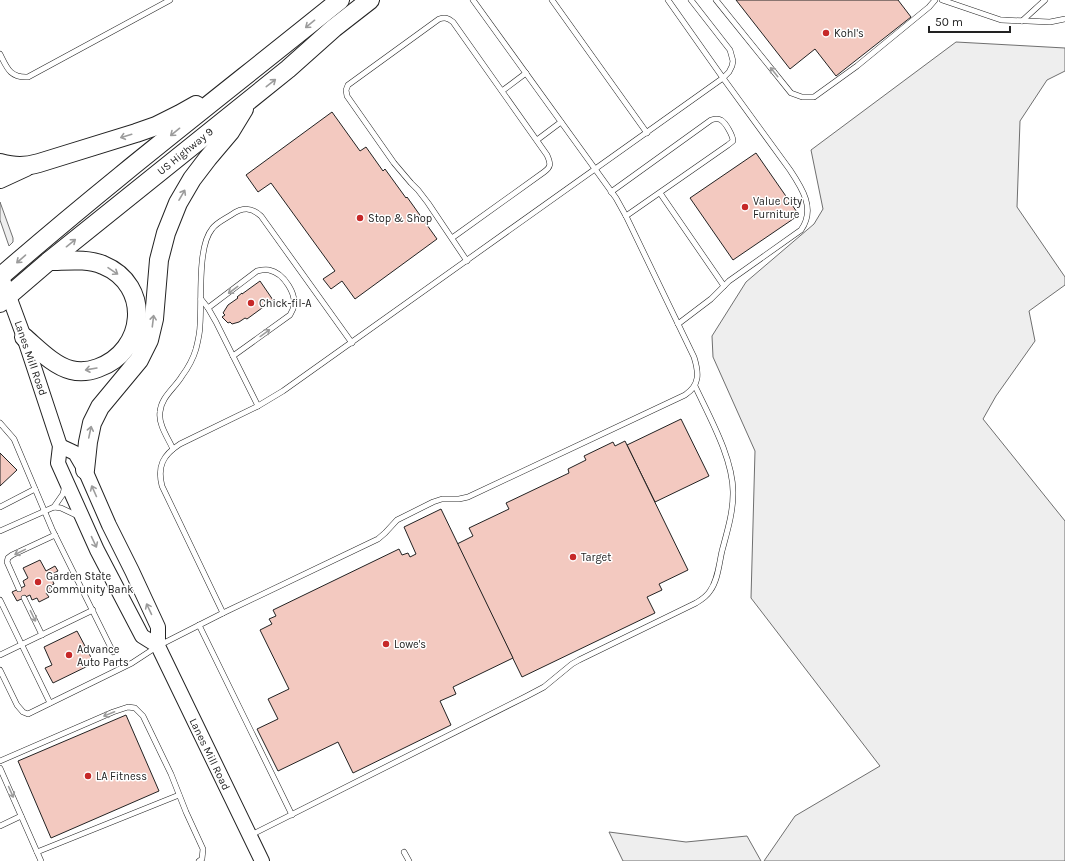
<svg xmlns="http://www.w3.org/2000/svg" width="1065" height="861" font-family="Karla,sans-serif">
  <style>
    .green { fill: #eee; stroke: #6f6f6f }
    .building { fill: #f3c9c0; stroke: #222 }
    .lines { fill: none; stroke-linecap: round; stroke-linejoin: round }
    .lane-casing { stroke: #222; stroke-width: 6 }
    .secondary-casing { stroke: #222; stroke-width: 16 }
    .highway-casing { stroke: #222; stroke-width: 20 }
    .lane { stroke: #fff; stroke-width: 5 }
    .secondary { stroke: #fff; stroke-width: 14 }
    .highway { stroke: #fff; stroke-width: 18 }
    .oneway { stroke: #9c9c9c }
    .poi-dot { fill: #c62828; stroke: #fff; stroke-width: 1.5 }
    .labels { text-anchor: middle; stroke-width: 3; stroke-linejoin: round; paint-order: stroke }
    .poi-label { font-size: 11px; fill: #222; stroke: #fff; text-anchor: start }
    .street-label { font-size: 11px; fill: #222; stroke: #fff }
  </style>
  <rect width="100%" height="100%" fill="#fff"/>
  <!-- green -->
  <g class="green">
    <path d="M956,42l109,6v23l-18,9 -27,41 -3,86 48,70v8l-36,26 6,30 -39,55 -13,23 82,102v340h-301l31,-45 85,-50 -129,-168 4,-147 -42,-94 -1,-21 34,-54 68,-58 9,-15 -12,-59z"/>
    <path d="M0,202l13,36v4l-4,4 -9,-26z"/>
    <path d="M609,832l77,10 61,-6 14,25h-138z"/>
  </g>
  <!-- building -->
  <g class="building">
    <path d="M736,0h162l13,17 -75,59 -21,-27 -25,20z"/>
    <path d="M332,112l28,39 6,-4 17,24 2,-2 21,29 1,-1 30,42 -82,60 -13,-18 -11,8 -8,-10 12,-8 -64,-88 -13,9 -12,-17z"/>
    <path d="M756,153l43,62 -66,45 -43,-62z"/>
    <path d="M260,281l13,19 -26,19 -2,-1 -6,4 -7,2 -2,-2 -2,1 -6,-6 3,-2 -2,-2 5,-8 10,-7 -1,-1 5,-4v1z"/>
    <path d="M681,419l28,57 -54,26 -28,-57z"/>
    <path d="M625,441l63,129 -29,14 3,6 -15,7 8,16 -133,64 -65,-133 16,-8 -4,-8 40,-19 -3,-6 63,-30 -1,-4 18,-9 -2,-4 29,-14 2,4z"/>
    <path d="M0,453l17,17 -17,16z"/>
    <path d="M441,509l72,149 -60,29 3,7 -16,7 11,24 -98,48 -15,-31 -60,29 -21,-42 21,-10 -10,-20 21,-10 -29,-59 12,-6 -3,-5 7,-3 -3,-6 126,-61 3,6 6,-2 2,4 6,-3 -12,-27z"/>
    <path d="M40,560l6,11 9,-5 3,5 -8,4 4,9 -5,2 2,4 -5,3 3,4 -10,5 -2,-4 -5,2 -2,-5 -13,6 -5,-9 13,-6 -2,-5 5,-3 -5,-10z"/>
    <path d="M77,631l17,32 -41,20 -8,-15 7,-3 -8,-18z"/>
    <path d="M126,715l33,76 -108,47 -33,-77z"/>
  </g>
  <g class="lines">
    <!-- lane casing -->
    <g class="lane-casing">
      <g id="lane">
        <path d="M552,0l95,133"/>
        <path d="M668,0l55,78 67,92c12,18 26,39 11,60l-72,51 -18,18 -33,25"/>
        <path d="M716,0l75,93 11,4h12l43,-31 72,-59 6,-7"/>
        <path d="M942,0l59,20 49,2 15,-3"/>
        <path d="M1022,21l23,-21"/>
        <path d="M0,54c7,14 10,24 28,23l142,-77"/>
        <path d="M502,91l24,-18"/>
        <path d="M537,140l24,-18"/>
        <path d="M611,192l100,-72c3,-1 7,-2 10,0 5,3 12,16 12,21l-5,4 -102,71"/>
        <path d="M660,193l64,93"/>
        <path d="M452,238l92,-66c7,-5 7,-8 3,-17l-94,-133c-5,-4 -8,-5 -14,-3l-91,66 -2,5 1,6 47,67 17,20 7,7 10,13 39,58"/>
        <path d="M201,299l7,9 8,14 42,84"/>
        <path d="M208,308l49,-37c4,-1 8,-2 12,-1 15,3 29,25 24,39 -1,2 -2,4 -3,6l-57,41"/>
        <path d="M0,423l14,16 38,90 61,123"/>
        <path d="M173,449c-5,-11 -15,-25 -13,-37 1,-15 15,-24 22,-36 6,-8 11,-17 14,-27 2,-8 4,-16 4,-24 2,-24 -3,-78 12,-96 4,-6 13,-10 19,-14 12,-8 20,-8 30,1l91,127"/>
        <path d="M0,507l35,-18"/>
        <path d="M54,507l9,-13 2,-9"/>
        <path d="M0,531l54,-24 7,1 17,8"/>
        <path d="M19,589l-12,-27 1,-4 4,-3 43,-20"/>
        <path d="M24,598l18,37"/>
        <path d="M0,600l50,103"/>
        <path d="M223,613l-61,-127c-5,-20 1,-31 18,-42l78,-38 25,-15 440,-313 6,-6 3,-6 1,-5 -3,-11 -39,-50"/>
        <path d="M199,625l93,190"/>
        <path d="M0,655l93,-45"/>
        <path d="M0,670l17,35 6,7 5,2 104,-51 26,-17 65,-33 155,-74 7,-6 12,-13 36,-18 9,-3h17l9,-2 217,-102c15,-10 14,-22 9,-38l-68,-141 -10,-18 -143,-198"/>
        <path d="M0,761l113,-49 15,-5 7,1 8,8 28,58 15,38 17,37 -1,10 -3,2"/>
        <path d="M0,768l41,93"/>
        <path d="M0,826l21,-10"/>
        <path d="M251,835l276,-139 17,-9 28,-23 7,-4 117,-57c5,-3 11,-7 14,-12 8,-11 9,-27 12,-40 5,-19 11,-38 11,-57 1,-34 -24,-78 -38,-108"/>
        <path d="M37,852l142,-57"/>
        <path d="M404,852l5,9"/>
      </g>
    </g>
    <!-- secondary casing -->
    <g class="secondary-casing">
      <g id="secondary">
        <path d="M0,272l24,65 36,109 -2,17 39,87 45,86 16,10"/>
        <path d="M60,446l15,7 10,17 24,55 23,46 26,56v19l104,215"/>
      </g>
    </g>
    <!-- highway casing -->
    <g class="highway-casing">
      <g id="highway">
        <path d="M0,163c15,4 25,4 39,0l97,-30 20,-7 24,-12 16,-9"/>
        <path d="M0,179l26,-12"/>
        <path d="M0,277c110,-96 226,-185 340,-277"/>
        <path d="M0,303l49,-42 239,-192 46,-41 36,-28"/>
        <path d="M24,337c13,11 30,29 47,33 8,2 19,1 27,-2 48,-17 54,-83 5,-103 -16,-7 -37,-4 -54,-4"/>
        <path d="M85,470l3,-28 4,-19 8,-16 39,-47 10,-20 5,-21 5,-59 7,-27 12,-30 14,-24 16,-21 22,-26 14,-23"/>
      </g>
    </g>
    <!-- lane -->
    <use href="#lane" class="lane"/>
    <!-- secondary -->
    <use href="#secondary" class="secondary"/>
    <!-- highway -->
    <use href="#highway" class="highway"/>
  </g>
  <!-- one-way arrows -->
  <defs><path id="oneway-shaft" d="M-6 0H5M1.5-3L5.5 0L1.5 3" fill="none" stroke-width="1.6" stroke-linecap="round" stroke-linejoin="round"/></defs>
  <g class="oneway">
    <use href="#oneway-shaft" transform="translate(310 24) rotate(141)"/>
    <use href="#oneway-shaft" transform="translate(774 72) rotate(-129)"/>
    <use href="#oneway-shaft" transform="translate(271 83) rotate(-38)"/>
    <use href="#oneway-shaft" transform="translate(175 132) rotate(141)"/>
    <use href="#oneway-shaft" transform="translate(126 136) rotate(163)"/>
    <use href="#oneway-shaft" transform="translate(182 195) rotate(-60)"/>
    <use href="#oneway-shaft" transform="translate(71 243) rotate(-39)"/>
    <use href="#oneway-shaft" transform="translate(21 259) rotate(139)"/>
    <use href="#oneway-shaft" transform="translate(113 271) rotate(34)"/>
    <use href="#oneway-shaft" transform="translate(233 290) rotate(143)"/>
    <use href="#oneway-shaft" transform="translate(153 321) rotate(-83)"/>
    <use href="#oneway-shaft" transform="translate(265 333) rotate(-36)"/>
    <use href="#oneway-shaft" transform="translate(91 369) rotate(170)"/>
    <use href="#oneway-shaft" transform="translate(90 432) rotate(-78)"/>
    <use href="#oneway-shaft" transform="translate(94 491) rotate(-114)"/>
    <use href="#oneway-shaft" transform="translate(94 542) rotate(65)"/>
    <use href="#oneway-shaft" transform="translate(20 552) rotate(154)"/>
    <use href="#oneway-shaft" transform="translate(149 609) rotate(-115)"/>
    <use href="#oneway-shaft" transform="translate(33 616) rotate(64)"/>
    <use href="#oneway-shaft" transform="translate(109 714) rotate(158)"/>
    <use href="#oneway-shaft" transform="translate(11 792) rotate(66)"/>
  </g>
  <!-- markers -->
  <g class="poi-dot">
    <circle cx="826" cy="33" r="4"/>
    <circle cx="745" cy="207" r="4"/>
    <circle cx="360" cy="218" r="4"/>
    <circle cx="251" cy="303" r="4"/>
    <circle cx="573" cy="557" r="4"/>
    <circle cx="38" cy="582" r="4"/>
    <circle cx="386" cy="644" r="4"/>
    <circle cx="69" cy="655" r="4"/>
    <circle cx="88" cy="776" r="4"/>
  </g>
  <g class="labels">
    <!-- poi labels -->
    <g class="poi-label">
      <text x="834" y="37">Kohl's</text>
      <text x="753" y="205">Value City<tspan x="753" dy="13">Furniture</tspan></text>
      <text x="368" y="222">Stop &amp; Shop</text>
      <text x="259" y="307">Chick-fil-A</text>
      <text x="581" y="561">Target</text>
      <text x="46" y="580">Garden State<tspan x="46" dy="13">Community Bank</tspan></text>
      <text x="394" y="648">Lowe's</text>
      <text x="77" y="653">Advance<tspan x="77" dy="13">Auto Parts</tspan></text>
      <text x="96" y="780">LA Fitness</text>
    </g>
    <!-- street labels -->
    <g class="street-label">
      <text transform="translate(185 151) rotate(-39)" y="4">US Highway 9</text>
      <text transform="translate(31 358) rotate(71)" y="4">Lanes Mill Road</text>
      <text transform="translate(210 754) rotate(64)" y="4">Lanes Mill Road</text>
    </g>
  </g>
  <!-- scale -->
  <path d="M929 26v6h81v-6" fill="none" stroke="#222222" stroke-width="2"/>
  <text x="935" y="26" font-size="12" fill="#222222" stroke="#ffffff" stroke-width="3" paint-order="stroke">50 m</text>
</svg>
